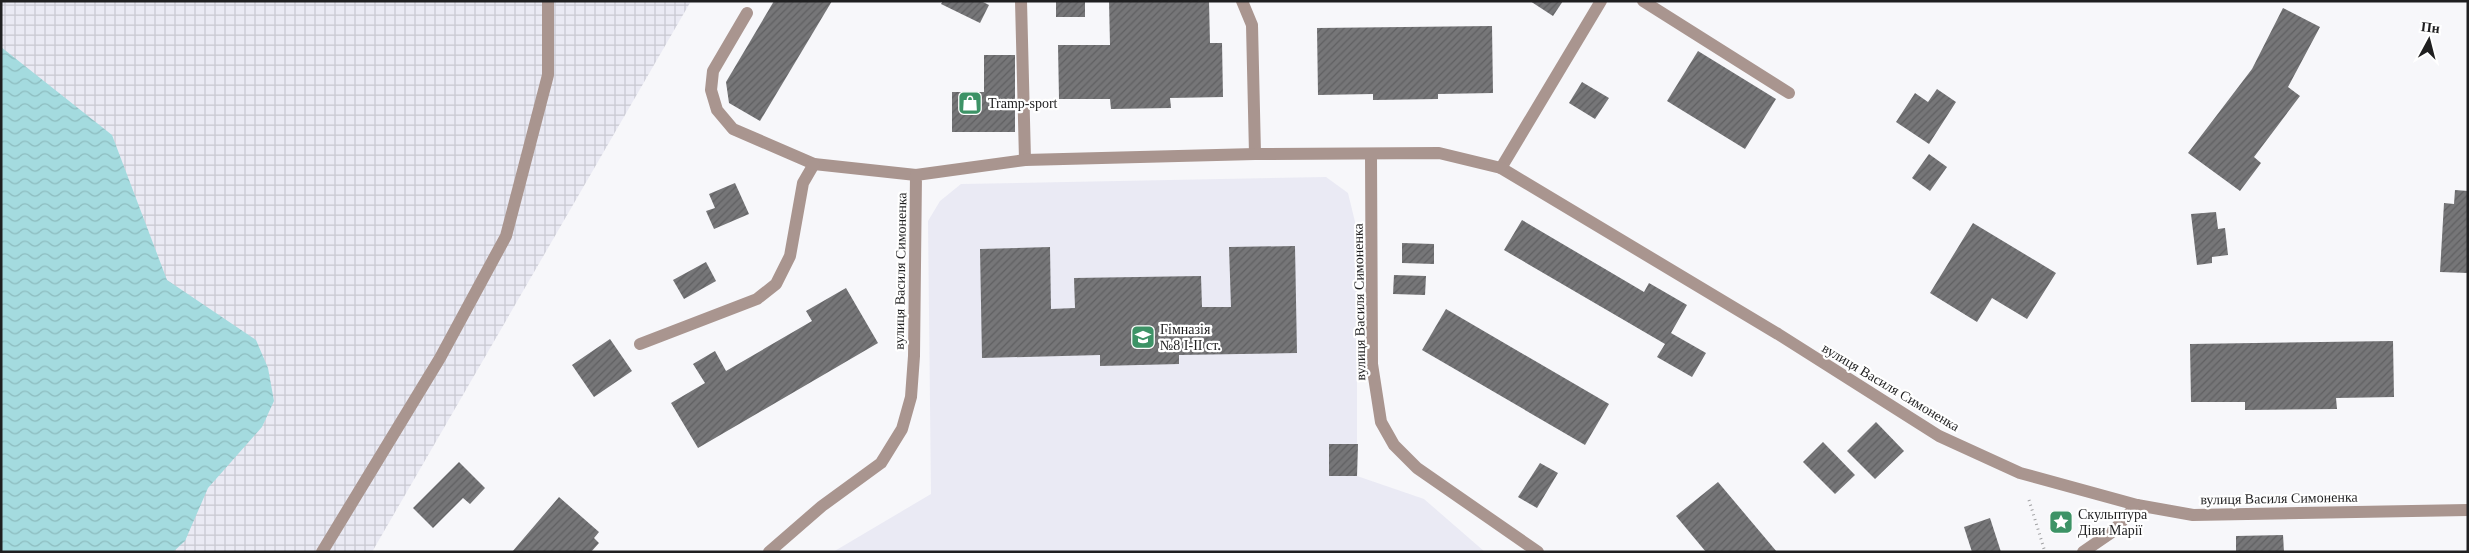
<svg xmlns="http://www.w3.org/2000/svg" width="2469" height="553" font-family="Georgia,serif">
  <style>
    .built { fill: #eaeaf4 }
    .industrial { fill: url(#industrial-grid) }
    .water { fill: url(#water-waves) }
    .building { fill: url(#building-hatch) }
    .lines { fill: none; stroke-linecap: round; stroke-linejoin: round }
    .path { stroke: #a1a1a3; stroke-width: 3; stroke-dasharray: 1 4; stroke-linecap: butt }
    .lane { stroke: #a9958f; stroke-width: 12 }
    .street { stroke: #a9958f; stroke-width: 12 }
    .labels { text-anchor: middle; stroke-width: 4.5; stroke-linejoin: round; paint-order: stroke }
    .poi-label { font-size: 14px; fill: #1f1f20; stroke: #fff; text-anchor: start }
    .street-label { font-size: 14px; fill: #1f1f20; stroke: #fff }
  </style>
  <defs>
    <pattern id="industrial-grid" width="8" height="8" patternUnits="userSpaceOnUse" patternTransform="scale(1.25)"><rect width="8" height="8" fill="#eaeaf4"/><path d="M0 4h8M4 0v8" fill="none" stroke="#c8c8d1"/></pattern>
    <pattern id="water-waves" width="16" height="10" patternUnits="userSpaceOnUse" patternTransform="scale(1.25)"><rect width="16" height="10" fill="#a4dbdf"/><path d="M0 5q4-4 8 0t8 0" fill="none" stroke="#8dbcbf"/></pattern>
    <pattern id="building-hatch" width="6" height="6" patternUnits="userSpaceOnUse" patternTransform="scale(1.25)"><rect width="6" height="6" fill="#767678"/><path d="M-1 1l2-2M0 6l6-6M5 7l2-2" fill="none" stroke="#606062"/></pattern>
  </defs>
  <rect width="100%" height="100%" fill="#f7f7fa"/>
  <!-- built -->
  <path class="built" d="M1326,177l22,16 9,37v246l67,23 61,53h-652l98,-58 -3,-273 12,-20 21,-17z"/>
  <!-- industrial -->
  <path class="industrial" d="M1,1h690l-319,551h-371z"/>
  <!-- water -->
  <path class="water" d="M1,47l111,88 55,145 89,60 12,28 6,33 -12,26 -54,61 -23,53 -12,11h-172z"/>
  <!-- building -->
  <g class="building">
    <path d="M774,1h58l-72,120 -31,-18 -3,-21z"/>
    <path d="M943,1h38l8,4 -9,18 -39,-19z"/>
    <rect x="1056" y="1" width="29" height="16"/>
    <path d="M1109,1h100l1,42h12l1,54 -53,1 1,10 -60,1 -1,-10h-51l-1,-54h52z"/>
    <path d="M1530,1h33l-10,15z"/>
    <path d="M2283,8l37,19 -32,60 12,9 -46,61 7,6 -21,28 -52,-38 64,-84z"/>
    <path d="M1492,26l1,67 -55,1v5l-65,1v-6l-55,1 -1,-67z"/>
    <path d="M1698,51l78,48 -31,50 -78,-48z"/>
    <path d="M984,55h31v77h-63v-40h32z"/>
    <path d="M1582,82l27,16 -14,21 -26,-16z"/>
    <path d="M1937,89l19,13 -27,42 -33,-22 19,-29 13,9z"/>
    <path d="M1929,154l18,13 -17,24 -18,-13z"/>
    <path d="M735,183l14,31 -35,15 -8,-18 9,-3 -6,-14z"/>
    <path d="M2455,190l13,1v82l-28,-1 4,-69 10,1z"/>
    <path d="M2216,212l2,17 7,-1 3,27 -16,2v6l-15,2 -6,-51z"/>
    <path d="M1522,220l122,72 5,-9 38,22 -16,28 35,20 -14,24 -35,-20 8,-13 -161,-94z"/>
    <path d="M1973,223l83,50 -29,46 -35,-21 -15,24 -47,-29z"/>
    <path d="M1402,243l32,1v20l-32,-1z"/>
    <path d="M1295,246l2,107 -118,2v9l-79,2v-11l-118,3 -2,-109 70,-2 1,62 24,-1 -1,-30 127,-2 1,31h29l-2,-60z"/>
    <path d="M706,262l10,19 -32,18 -11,-19z"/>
    <path d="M1394,275l32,1 -1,19 -32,-1z"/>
    <path d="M846,288l32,55 -180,105 -27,-45 34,-20 -12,-19 22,-13 11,20 86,-50 -6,-10z"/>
    <path d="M1446,309l163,95 -24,41 -163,-95z"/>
    <path d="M610,339l22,32 -38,26 -22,-32z"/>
    <path d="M2393,341l1,56 -58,1 1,11 -92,1v-8h-54l-1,-58z"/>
    <path d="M1876,422l28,29 -29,28 -28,-28z"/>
    <path d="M1823,442l32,33 -20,19 -32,-32z"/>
    <path d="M1329,444h29l-1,32h-28z"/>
    <path d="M459,462l26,26 -15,16 -7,-6 -30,30 -20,-20z"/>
    <path d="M1540,463l18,10 -21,35 -19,-11z"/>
    <path d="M1718,482l59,70h-71l-30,-36z"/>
    <path d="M559,497l40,35 -5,6 5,5 -8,9h-79z"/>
    <path d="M1990,518l11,34h-29l-8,-25z"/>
    <path d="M2283,535l1,17h-48v-16z"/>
  </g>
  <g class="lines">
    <!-- path -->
    <path class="path" d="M2029,500l16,52"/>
    <!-- lane -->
    <g class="lane">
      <path d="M1021,1l4,159"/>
      <path d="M1242,1l10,24 3,129"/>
      <path d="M1643,1l146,92"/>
      <path d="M747,13l-34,58 -2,19 6,20 16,19 81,35 102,11"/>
      <path d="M1501,168l100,-167"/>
      <path d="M640,344l117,-45 19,-15 14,-28 13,-73 11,-19"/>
      <path d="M322,552l118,-194 66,-122 42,-161v-74"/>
      <path d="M2083,552l29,-20 25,-27"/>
    </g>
    <!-- street -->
    <g class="street">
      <path d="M1371,155l1,209 9,58 13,23 23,23 121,84"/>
      <path d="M769,552l53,-46 59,-43 21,-34 9,-32 3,-41 2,-181 109,-15 230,-6 184,-1 62,15 277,166 161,102 81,37 117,32 56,10 275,-5"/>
    </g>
  </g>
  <!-- icons -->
  <defs>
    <g id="shop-square" transform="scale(1.25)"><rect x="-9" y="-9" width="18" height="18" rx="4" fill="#3d9366" stroke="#fff"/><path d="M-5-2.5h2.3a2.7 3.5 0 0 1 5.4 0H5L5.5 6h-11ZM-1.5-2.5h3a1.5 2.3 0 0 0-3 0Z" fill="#fff"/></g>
    <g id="school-square" transform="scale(1.25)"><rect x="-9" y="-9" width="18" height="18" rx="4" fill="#3d9366" stroke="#fff"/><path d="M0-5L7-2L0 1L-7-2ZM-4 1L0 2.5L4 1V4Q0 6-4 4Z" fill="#fff"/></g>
    <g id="sight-square" transform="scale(1.25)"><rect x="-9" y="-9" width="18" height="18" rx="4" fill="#3d9366" stroke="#fff"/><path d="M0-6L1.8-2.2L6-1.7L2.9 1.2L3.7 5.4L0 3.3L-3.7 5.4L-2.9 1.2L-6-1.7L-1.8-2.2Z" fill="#fff"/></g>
  </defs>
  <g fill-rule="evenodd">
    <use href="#shop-square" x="970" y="103"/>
    <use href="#school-square" x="1143" y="337"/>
    <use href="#sight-square" x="2061" y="522"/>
  </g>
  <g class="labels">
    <!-- poi labels -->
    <g class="poi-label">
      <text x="988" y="108">Tramp-sport</text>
      <text x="1160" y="334">Гімназія<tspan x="1160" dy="16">№8 I-II ст.</tspan></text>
      <text x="2078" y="519">Скульптура<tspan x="2078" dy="16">Діви Марії</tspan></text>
    </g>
    <!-- street labels -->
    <g class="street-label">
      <text transform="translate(900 271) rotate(-89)" y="5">вулиця Василя Симоненка</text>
      <text transform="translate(1359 302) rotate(-91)" y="5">вулиця Василя Симоненка</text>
      <text transform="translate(1891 387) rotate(31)" y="5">вулиця Василя Симоненка</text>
      <text transform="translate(2279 498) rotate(-1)" y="5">вулиця Василя Симоненка</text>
    </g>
  </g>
  <!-- border -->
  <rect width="2469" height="553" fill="none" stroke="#1f1f20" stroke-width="5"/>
  <!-- north arrow -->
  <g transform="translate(2429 40) rotate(7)" stroke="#ffffff" stroke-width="4" paint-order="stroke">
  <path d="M0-4L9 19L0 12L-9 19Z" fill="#1f1f20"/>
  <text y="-8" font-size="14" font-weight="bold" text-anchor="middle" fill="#1f1f20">Пн</text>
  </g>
</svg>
